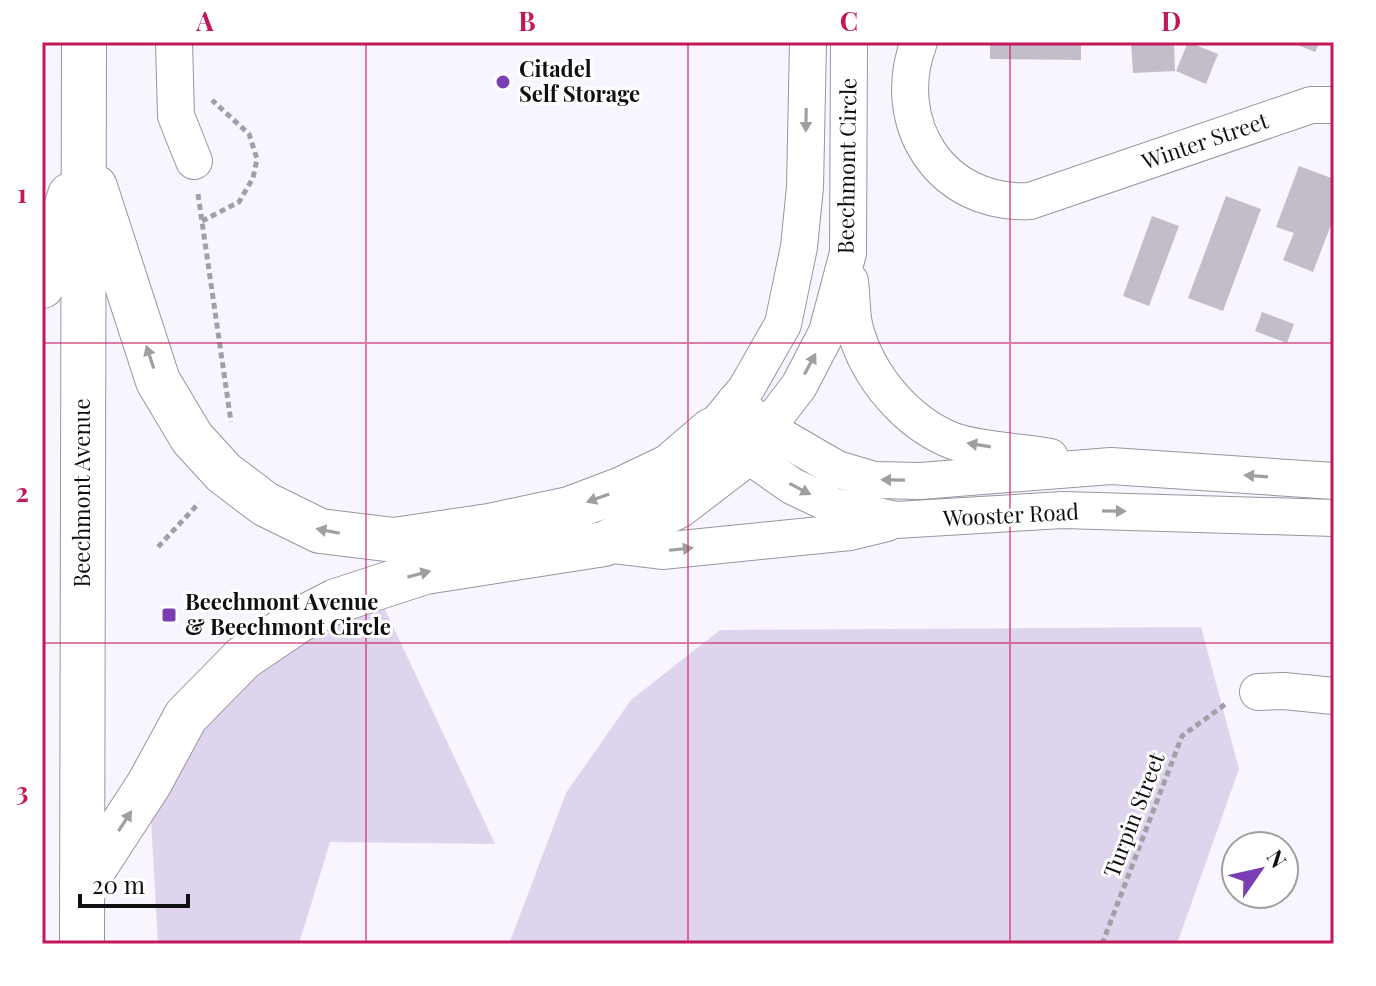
<svg xmlns="http://www.w3.org/2000/svg" width="1376" height="986" font-family="'Playfair Display',serif">
  <style>
    .green { fill: #dfd4ed }
    .building { fill: #c2bdc8 }
    .lines { fill: none; stroke-linecap: round; stroke-linejoin: round }
    .minor-casing { stroke: #99949f; stroke-width: 38 }
    .highway-casing { stroke: #99949f; stroke-width: 46 }
    .path { stroke: #a29fa6; stroke-width: 5; stroke-dasharray: 6 4; stroke-linecap: butt }
    .minor { stroke: #fff; stroke-width: 36 }
    .highway { stroke: #fff; stroke-width: 44 }
    .oneway { fill: #9f9fa0 }
    .grid { fill: none; stroke: #c2185b; stroke-width: 2; stroke-opacity: 0.55 }
    .poi-dot { fill: #7b3db2; stroke: #fff; stroke-width: 3 }
    .labels { text-anchor: middle; stroke-width: 6; stroke-linejoin: round; paint-order: stroke }
    .poi-label { font-size: 22px; font-weight: bold; fill: #100f12; stroke: #fff; text-anchor: start }
    .street-label { font-size: 22px; fill: #100f12; stroke: #fff }
    .neatline { fill: none; stroke: #c2185b; stroke-width: 3 }
    .grid-label { font-size: 26px; text-anchor: middle; font-weight: bold; fill: #c2185b }
  </style>
  <rect width="100%" height="100%" fill="#f9f5fe"/>
  <!-- green -->
  <g class="green">
    <path d="M375,588l120,256 -165,-2 -31,102h-141l-9,-160 37,-68z"/>
    <path d="M1201,627l38,142 -62,175h-668l57,-151 65,-93 89,-70z"/>
  </g>
  <!-- building -->
  <g class="building">
    <path d="M990,42h91v18l-91,-1z"/>
    <path d="M1131,42h43l1,29 -42,2z"/>
    <path d="M1188,42l30,12 -12,30 -30,-13z"/>
    <path d="M1291,42h29l-5,10z"/>
    <path d="M1299,166l35,13v38l-21,55 -30,-12 11,-27 -18,-6z"/>
    <path d="M1226,196l35,13 -38,102 -35,-13z"/>
    <path d="M1152,216l27,10 -30,80 -26,-10z"/>
    <path d="M1262,312l32,12 -7,19 -32,-12z"/>
  </g>
  <g class="lines">
    <!-- minor casing -->
    <g class="minor-casing">
      <g id="minor">
        <path d="M174,42l2,74 18,45"/>
        <path d="M808,42l-3,145 -6,60 -16,77 -37,65 -34,41 80,56 42,20 62,14 167,-10 271,8"/>
        <path d="M919,42c-31,81 22,164 111,159l281,-96h23"/>
        <path d="M850,281c2,15 1,33 5,48 13,48 52,94 98,112 25,9 69,11 97,16"/>
        <path d="M735,402l33,27 69,40 37,11 46,1 191,-15 223,15"/>
        <path d="M752,447l47,-61 28,-54 21,-79 1,-211"/>
        <path d="M604,544l58,7 188,-19 37,-9"/>
        <path d="M1258,692l26,-1 50,5"/>
      </g>
    </g>
    <!-- highway casing -->
    <g class="highway-casing">
      <g id="highway">
        <path d="M95,187l63,194 34,57 32,35 41,31 55,27 74,9 95,-14 80,-17 53,-20 48,-23 42,-36"/>
        <path d="M42,286l28,-91"/>
        <path d="M82,887l67,-103 37,-68 57,-58 56,-38 37,-19 89,-29 179,-28 74,-38 68,-52"/>
        <path d="M82,944l2,-902"/>
      </g>
    </g>
    <!-- path -->
    <g class="path">
      <path d="M198,194l33,228"/>
      <path d="M202,221l37,-19 14,-24 4,-19 -8,-25 -37,-34"/>
      <path d="M158,547l41,-44"/>
      <path d="M1102,944l80,-208 45,-33"/>
    </g>
    <!-- minor -->
    <use href="#minor" class="minor"/>
    <!-- highway -->
    <use href="#highway" class="highway"/>
  </g>
  <!-- one-way arrows -->
  <defs><path id="oneway-solid" d="M-6-.8H1V-3.2L6.5 0L1 3.2V.8H-6Z" transform="scale(2)"/></defs>
  <g class="oneway">
    <use href="#oneway-solid" transform="translate(806 120) rotate(91)"/>
    <use href="#oneway-solid" transform="translate(150 357) rotate(-108)"/>
    <use href="#oneway-solid" transform="translate(810 364) rotate(-62)"/>
    <use href="#oneway-solid" transform="translate(979 445) rotate(-171)"/>
    <use href="#oneway-solid" transform="translate(1256 476) rotate(-176)"/>
    <use href="#oneway-solid" transform="translate(893 480) rotate(-179)"/>
    <use href="#oneway-solid" transform="translate(800 489) rotate(28)"/>
    <use href="#oneway-solid" transform="translate(598 498) rotate(160)"/>
    <use href="#oneway-solid" transform="translate(1114 511) rotate(1)"/>
    <use href="#oneway-solid" transform="translate(328 531) rotate(-169)"/>
    <use href="#oneway-solid" transform="translate(681 549) rotate(-6)"/>
    <use href="#oneway-solid" transform="translate(419 574) rotate(-15)"/>
    <use href="#oneway-solid" transform="translate(125 821) rotate(-57)"/>
  </g>
  <!-- grid -->
  <path class="grid" d="M366,42v902M688,42v902M1010,42v902M42,343h1292M42,643h1292"/>
  <!-- markers -->
  <g class="poi-dot">
    <circle cx="503" cy="82" r="8"/>
    <rect x="161" y="607" width="16" height="16" rx="4"/>
  </g>
  <g class="labels">
    <!-- poi labels -->
    <g class="poi-label">
      <text x="519" y="77">Citadel<tspan x="519" dy="25">Self Storage</tspan></text>
      <text x="185" y="610">Beechmont Avenue<tspan x="185" dy="25">&amp; Beechmont Circle</tspan></text>
    </g>
    <!-- street labels -->
    <g class="street-label">
      <text transform="translate(1205 141) rotate(-19)" y="8">Winter Street</text>
      <text transform="translate(847 166) rotate(-89)" y="8">Beechmont Circle</text>
      <text transform="translate(82 493) rotate(-90)" y="8">Beechmont Avenue</text>
      <text transform="translate(1011 515) rotate(-3)" y="8">Wooster Road</text>
      <text transform="translate(1134 815) rotate(-69)" y="8">Turpin Street</text>
    </g>
  </g>
  <!-- border -->
  <rect width="1376" height="986" fill="none" stroke="#ffffff" stroke-width="88"/>
  <!-- north arrow -->
  <g transform="translate(1260 870) rotate(56)"><circle r="38" fill="#ffffff" stroke="#9f9fa0" stroke-width="2"/>
  <path d="M0-6L14 30L0 20L-14 30Z" fill="#7b3db2"/>
  <text y="-12" font-size="22" font-weight="bold" text-anchor="middle" fill="#100f12">N</text>
  </g>
  <!-- scale -->
  <path d="M80 894v12h108v-12" fill="none" stroke="#100f12" stroke-width="4"/>
  <text x="92" y="894" font-size="24" fill="#100f12" stroke="#ffffff" stroke-width="6" paint-order="stroke">20 m</text>
  <rect x="44" y="44" width="1288" height="898" class="neatline"/>
  <g class="grid-label">
    <text x="205" y="31">A</text>
    <text x="527" y="31">B</text>
    <text x="849" y="31">C</text>
    <text x="1171" y="31">D</text>
    <text x="22" y="203">1</text>
    <text x="22" y="502">2</text>
    <text x="22" y="801">3</text>
  </g>
</svg>
